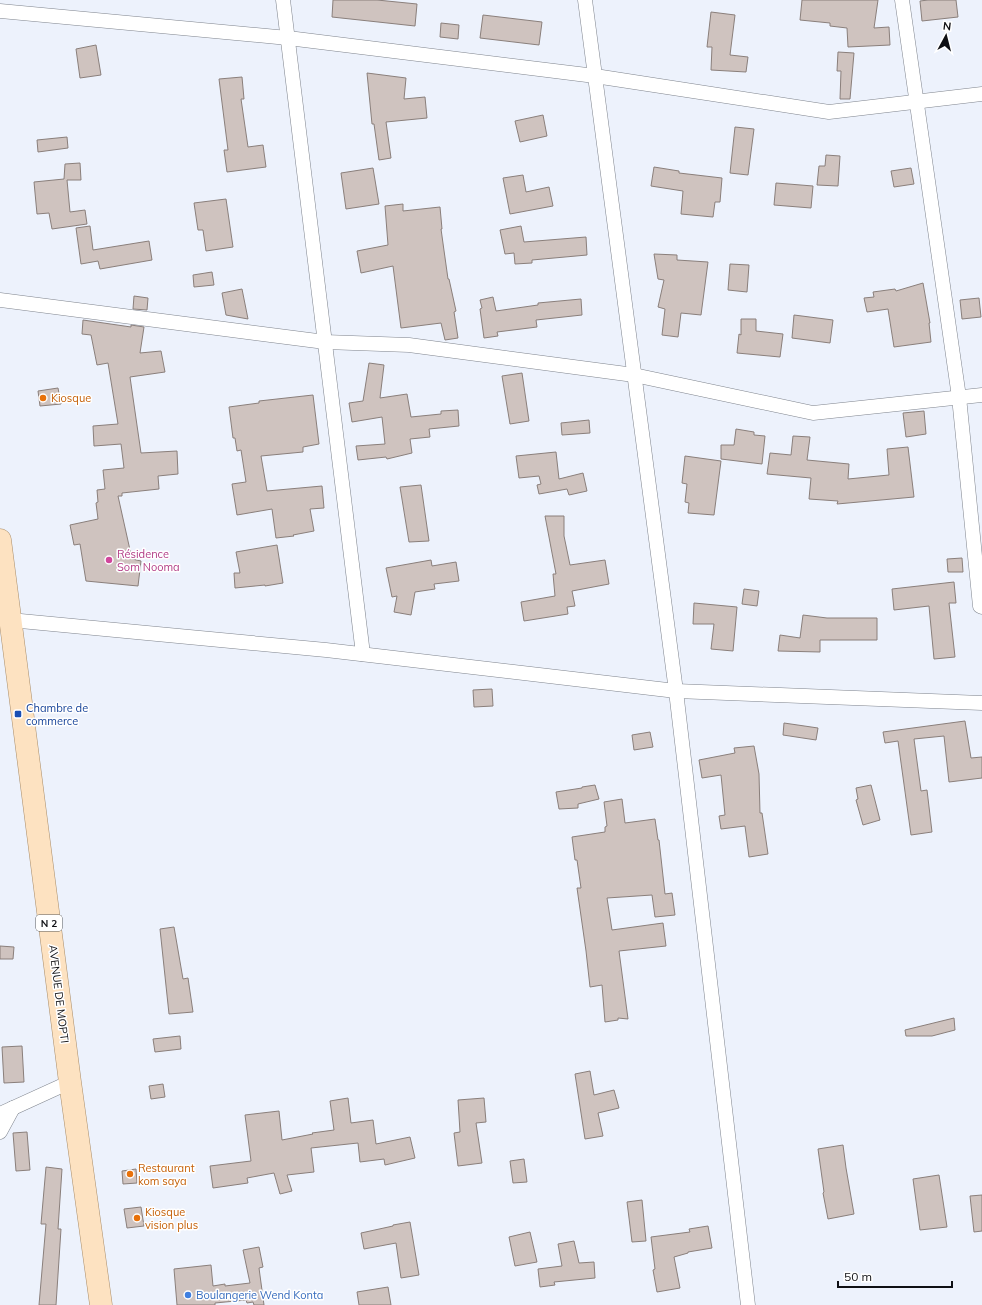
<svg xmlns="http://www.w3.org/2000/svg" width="982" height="1305" font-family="Mulish,sans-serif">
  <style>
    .building { fill: #cfc3bf; stroke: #8a7f7b }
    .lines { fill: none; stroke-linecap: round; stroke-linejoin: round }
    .street-casing { stroke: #7f848d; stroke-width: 15 }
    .primary-casing { stroke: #a88c69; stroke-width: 23 }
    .street { stroke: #fff; stroke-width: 14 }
    .primary { stroke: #fde2c1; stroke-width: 22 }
    .food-dot { fill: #e8710a; stroke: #fff; stroke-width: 1.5 }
    .hotel-dot { fill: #d1479c; stroke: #fff; stroke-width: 1.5 }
    .transit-dot { fill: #1a4fb4; stroke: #fff; stroke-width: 1.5 }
    .shop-dot { fill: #3f7fe0; stroke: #fff; stroke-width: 1.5 }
    .labels { text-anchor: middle; stroke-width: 3; stroke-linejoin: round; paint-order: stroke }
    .shield { fill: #fff; stroke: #57585a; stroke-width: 1 }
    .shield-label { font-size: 10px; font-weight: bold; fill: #0f1014 }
    .food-label { font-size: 11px; fill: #c56008; stroke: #fff; text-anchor: start }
    .hotel-label { font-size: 11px; fill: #b23c85; stroke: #fff; text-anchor: start }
    .transit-label { font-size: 11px; fill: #164399; stroke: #fff; text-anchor: start }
    .street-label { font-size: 11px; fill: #0f1014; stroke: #fff }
    .shop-label { font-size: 11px; fill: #366cbe; stroke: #fff; text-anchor: start }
  </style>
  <rect width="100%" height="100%" fill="#edf2fc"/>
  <!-- building -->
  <g class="building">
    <path d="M333,0h44l40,4 -2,22 -83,-9z"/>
    <path d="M802,0h76l-4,28 15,-1 1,18 -42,2 -1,-19 -17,-2v-3l-30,-3z"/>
    <path d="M928,0h28l2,17 -36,4 -2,-20z"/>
    <path d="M711,12l24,3 -5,40 18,2 -2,15 -35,-2 1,-23h-5z"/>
    <path d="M483,15l59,7 -3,23 -59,-7z"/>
    <path d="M441,23l18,2 -1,14 -18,-2z"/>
    <path d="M96,45l5,30 -21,3 -4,-29z"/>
    <path d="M838,52l16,1 -4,46h-10l1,-28h-4z"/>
    <path d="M367,73l39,5 -2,21 21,-2 2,21 -41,4 5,36 -12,2 -5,-36h-2z"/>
    <path d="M242,77l2,22h-3l7,48 15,-2 3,22 -39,5 -3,-22h4l-9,-71z"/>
    <path d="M543,115l4,21 -27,6 -5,-21z"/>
    <path d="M735,127l19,2 -6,46 -18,-2z"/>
    <path d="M67,137l1,11 -30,4 -1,-12z"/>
    <path d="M826,155l14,1 -2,30 -21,-1 2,-19h6z"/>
    <path d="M80,163l1,17h-14l3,32 15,-2 2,14 -35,5 -3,-16 -12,1 -3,-32 30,-3 1,-15z"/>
    <path d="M654,167l25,4v2l43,5 -2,24h-5l-2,15 -32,-3 2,-23 -32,-5z"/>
    <path d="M373,168l6,36 -33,5 -5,-36z"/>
    <path d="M911,168l3,16 -20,3 -3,-16z"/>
    <path d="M523,175l3,17 23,-5 4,19 -43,8 -7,-36z"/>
    <path d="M776,183l37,3 -2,22 -37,-3z"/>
    <path d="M226,199l7,48 -27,4 -3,-21h-5l-4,-27z"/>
    <path d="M403,204v7l37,-4 2,22h-1l7,50h1l7,32 -2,1 4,26 -13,2 -4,-17 -40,5 -8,-62 -32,7 -4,-22 31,-6 -3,-39z"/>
    <path d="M90,226l3,24 56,-9 3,19 -52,9 -2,-8 -17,3 -5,-36z"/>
    <path d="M521,226l3,16 62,-5 1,18 -55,5v3l-17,1 -1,-11 -9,1 -5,-24z"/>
    <path d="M654,254l23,1v5l31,2 -7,53 -20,-2 -3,24 -16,-2 3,-26 -7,-2 6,-27 -6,-1z"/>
    <path d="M730,264l19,1 -2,27 -19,-2z"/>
    <path d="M212,272l2,13 -20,2 -1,-12z"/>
    <path d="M923,283l7,40h-1l2,19 -37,5 -6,-38 -21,3 -3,-14 10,-1 -1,-5 22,-3 1,2z"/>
    <path d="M242,289l6,30 -22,-4 -4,-22z"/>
    <path d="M134,296l14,2 -1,12 -14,-1z"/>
    <path d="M493,297l3,14 42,-6v-2l43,-4 1,16 -46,5 1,7 -40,5 1,4 -14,2 -4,-29 2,-1 -2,-8z"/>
    <path d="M979,298l2,19 -19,2 -2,-19z"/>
    <path d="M794,315l39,5 -3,23 -38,-5z"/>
    <path d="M741,319h15v12l27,3 -3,23 -43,-4 2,-19 2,1z"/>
    <path d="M83,320l48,7v-2l13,2 -4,26 21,-2 4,21 -35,5 11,76 36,-2 1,23 -20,2 1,13 -37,4v3h-4l14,63 9,2 -3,25 -52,-5 -6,-37 -6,1 -4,-20 28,-6 -2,-16 2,-1 -1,-12 8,-1 -2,-19 21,-2 -3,-24 -27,2 -1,-20 25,-2 -10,-61 -11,2 -6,-30 -9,-1z"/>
    <path d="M369,363l15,2 -4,33 27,-4 4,23 30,-3v-3l17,-1 1,16 -30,3 1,8 -20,2 2,14 -25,6 -1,-2 -28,3 -2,-14 29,-2 -3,-27 -30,5 -3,-19 14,-2z"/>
    <path d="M522,373l7,48 -19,3 -8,-48z"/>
    <path d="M58,388l3,16 -21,2 -2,-15z"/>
    <path d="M313,395l6,49 -16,3v5l-42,4 6,35 55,-5 2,22 -14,1 4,22 -21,4 1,1 -18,2 -4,-29 -35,6 -5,-31 14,-2 -5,-32 -4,1 -2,-13h-2l-4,-31 30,-4v-2z"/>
    <path d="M924,411l2,23 -20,3 -3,-24z"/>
    <path d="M589,420l1,13 -28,2 -1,-12z"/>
    <path d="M736,429l18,3v3l11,1 -3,28 -41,-5v-14h13z"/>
    <path d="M793,436l17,1 -3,23 42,4 -1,15 41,-4 -2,-26 21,-2 6,50 -77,7 1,-3 -29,-2 2,-21 -44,-4 3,-21 21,2z"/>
    <path d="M556,452l3,27 24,-6 4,18 -18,4 -2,-6 -28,5 -2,-9 4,-1 -2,-8 -20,2 -3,-22z"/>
    <path d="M685,456l36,5 -7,54 -26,-2 1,-10 -4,-1 2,-18 -5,-1z"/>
    <path d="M421,485l8,56 -20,1 -9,-55z"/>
    <path d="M545,516h19v20l6,29 35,-5 4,24 -37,7 3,15 -8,1 1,7 -44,7 -3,-19 34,-6 -2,-22h3z"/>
    <path d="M277,545l6,38 -18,3v-1l-30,3 -1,-15h6l-4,-21z"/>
    <path d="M962,558l1,14h-15l-1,-13z"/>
    <path d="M431,560l1,6 24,-4 3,19 -25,3 1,5 -20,3 -4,23 -17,-3 3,-16 -5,1 -6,-29z"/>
    <path d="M954,582l2,21h-7l6,54 -21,2 -5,-53 -35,4 -2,-21z"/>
    <path d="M744,589l15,2 -2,15 -15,-2z"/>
    <path d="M694,603l43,4 -4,44 -22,-2 3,-25h-21z"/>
    <path d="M803,615l24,3h50v22h-57v12l-42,-1 2,-16 20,3z"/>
    <path d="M492,689l1,17 -19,1 -1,-17z"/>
    <path d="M965,721l6,37 11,-1v21l-33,4 -5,-46 -30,3 7,52 6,-1 5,42 -21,3 -13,-94 -13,2 -2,-11z"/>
    <path d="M784,723l34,5 -2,12 -33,-5z"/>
    <path d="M650,732l3,15 -19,3 -2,-15z"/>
    <path d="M754,746l5,28 1,39h2l6,41 -19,3 -4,-31 -24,3 -2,-13 6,-1 -4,-40 -19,3 -3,-18 36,-7 -1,-5z"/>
    <path d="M595,785l4,14 -21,5v4l-19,1 -3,-17 26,-4v-1z"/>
    <path d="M871,785l9,35 -17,5 -7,-25 2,-1 -2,-11z"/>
    <path d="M622,799l3,24 30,-4 3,21h1l6,54 7,-1 3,22 -20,2 -3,-22 -45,3 5,32 51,-7 3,23 -47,5 9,68 -10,-1v2l-13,2 -3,-37 -12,2 -4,-36 -9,-63h4l-4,-28h-2l-3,-23 33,-5v-5l2,-1 -3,-24z"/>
    <path d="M174,927l9,52 5,-1 5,34 -24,2 -9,-85z"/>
    <path d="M0,946l14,1 -1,12h-13z"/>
    <path d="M954,1018l1,12 -23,6h-26l-1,-6z"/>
    <path d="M180,1036l1,13 -26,3 -2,-13z"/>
    <path d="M22,1046l2,36 -20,1 -2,-36z"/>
    <path d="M590,1071l4,24 20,-5 5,18 -21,5 5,23 -18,3 -10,-65z"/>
    <path d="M163,1084l2,13 -14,2 -2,-13z"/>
    <path d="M348,1098l3,25 22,-3 3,24 34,-7 5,21 -30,7 -1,-6 -24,3 -2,-19 -47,5 3,24 -27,3 5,16 -12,3 -6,-21 -27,5 1,5 -35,5 -3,-22 41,-5 -6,-46 34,-4 3,29 31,-6 -1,-1 22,-3 -4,-29z"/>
    <path d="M484,1098l2,24 -10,1 6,40 -24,3 -4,-33 6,-1 -2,-32z"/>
    <path d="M27,1132l3,38 -14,1 -3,-38z"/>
    <path d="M843,1145l3,23 8,46 -26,5 -5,-26 1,-1 -6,-43z"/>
    <path d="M524,1159l3,23 -14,1 -3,-22z"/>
    <path d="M46,1167l16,2 -4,60h3l-5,76h-17l7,-81h-5z"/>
    <path d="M136,1169l1,14 -14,1 -1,-13z"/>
    <path d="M939,1175l8,52 -27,3 -7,-51z"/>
    <path d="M982,1195v36l-8,1 -4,-36z"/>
    <path d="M642,1200l4,41 -14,1 -5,-40z"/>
    <path d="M141,1207l3,19 -17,2 -3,-19z"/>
    <path d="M410,1222l9,53 -18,3 -5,-35 -32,6 -3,-16 32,-7v-1z"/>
    <path d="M708,1226l4,22 -24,4v1l-14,4 6,31 -23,4 -4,-22 2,-1 -4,-32 39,-5 -1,-3z"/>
    <path d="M530,1232l7,30 -22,4 -6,-29z"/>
    <path d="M574,1241l5,22 15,-1 1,16 -41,4 1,3 -15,2 -2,-18 24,-3 -4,-22z"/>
    <path d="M259,1247l4,20 -4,1 5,37h-10l-1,-3 -6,1 -1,-3 -31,3v2h-38l-3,-36 37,-4 2,21 12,-2v2l25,-3 -7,-33z"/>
    <path d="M388,1287l3,18h-32l-2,-13z"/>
  </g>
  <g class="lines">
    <!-- street casing -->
    <g class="street-casing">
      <g id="street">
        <path d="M283,0l80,654"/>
        <path d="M585,0l91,691 72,614"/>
        <path d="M902,0l57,397 21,209 2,1"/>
        <path d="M0,11l288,27 307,38 234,36 153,-18"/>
        <path d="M0,300l325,42 84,3 225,30 179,38 169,-18"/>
        <path d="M10,620l316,30 350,41 306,12"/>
        <path d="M0,1114l70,-32"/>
        <path d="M0,1132l13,-24"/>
      </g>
    </g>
    <!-- primary casing -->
    <g class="primary-casing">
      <path id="primary" d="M0,540l70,542 31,223"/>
    </g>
    <!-- street -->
    <use href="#street" class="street"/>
    <!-- primary -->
    <use href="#primary" class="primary"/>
  </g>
  <!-- markers -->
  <g class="food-dot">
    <circle cx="43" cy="398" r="4"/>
    <circle cx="130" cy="1174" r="4"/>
    <circle cx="137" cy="1218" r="4"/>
  </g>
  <circle class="hotel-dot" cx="109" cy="560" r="4"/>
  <rect class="transit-dot" x="14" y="710" width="8" height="8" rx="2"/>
  <circle class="shop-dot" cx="188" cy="1295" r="4"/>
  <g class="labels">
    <!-- shield labels -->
    <rect class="shield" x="36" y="915" width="26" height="16" rx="3"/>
    <g class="shield-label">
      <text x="49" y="927">N 2</text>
    </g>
    <!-- food labels -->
    <g class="food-label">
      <text x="51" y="402">Kiosque</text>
      <text x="138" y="1172">Restaurant<tspan x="138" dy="13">kom saya</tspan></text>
      <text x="145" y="1216">Kiosque<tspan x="145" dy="13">vision plus</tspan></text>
    </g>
    <!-- hotel labels -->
    <g class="hotel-label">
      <text x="117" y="558">Résidence<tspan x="117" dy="13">Som Nooma</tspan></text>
    </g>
    <!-- transit labels -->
    <g class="transit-label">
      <text x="26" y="712">Chambre de<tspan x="26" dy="13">commerce</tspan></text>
    </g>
    <!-- street labels -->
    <g class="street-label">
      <text transform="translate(59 994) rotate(83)" y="4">AVENUE DE MOPTI</text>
    </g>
    <!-- shop labels -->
    <g class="shop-label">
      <text x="196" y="1299">Boulangerie Wend Konta</text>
    </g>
  </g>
  <!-- north arrow -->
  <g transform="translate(946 36) rotate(7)" stroke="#ffffff" stroke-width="3" paint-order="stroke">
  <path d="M0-3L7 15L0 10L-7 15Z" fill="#0f1014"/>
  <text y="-6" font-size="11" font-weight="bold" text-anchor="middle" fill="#0f1014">N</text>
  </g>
  <!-- scale -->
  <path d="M838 1281v6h114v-6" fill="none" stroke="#0f1014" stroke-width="2"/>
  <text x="844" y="1281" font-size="12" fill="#0f1014" stroke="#ffffff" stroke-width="3" paint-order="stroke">50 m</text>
</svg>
